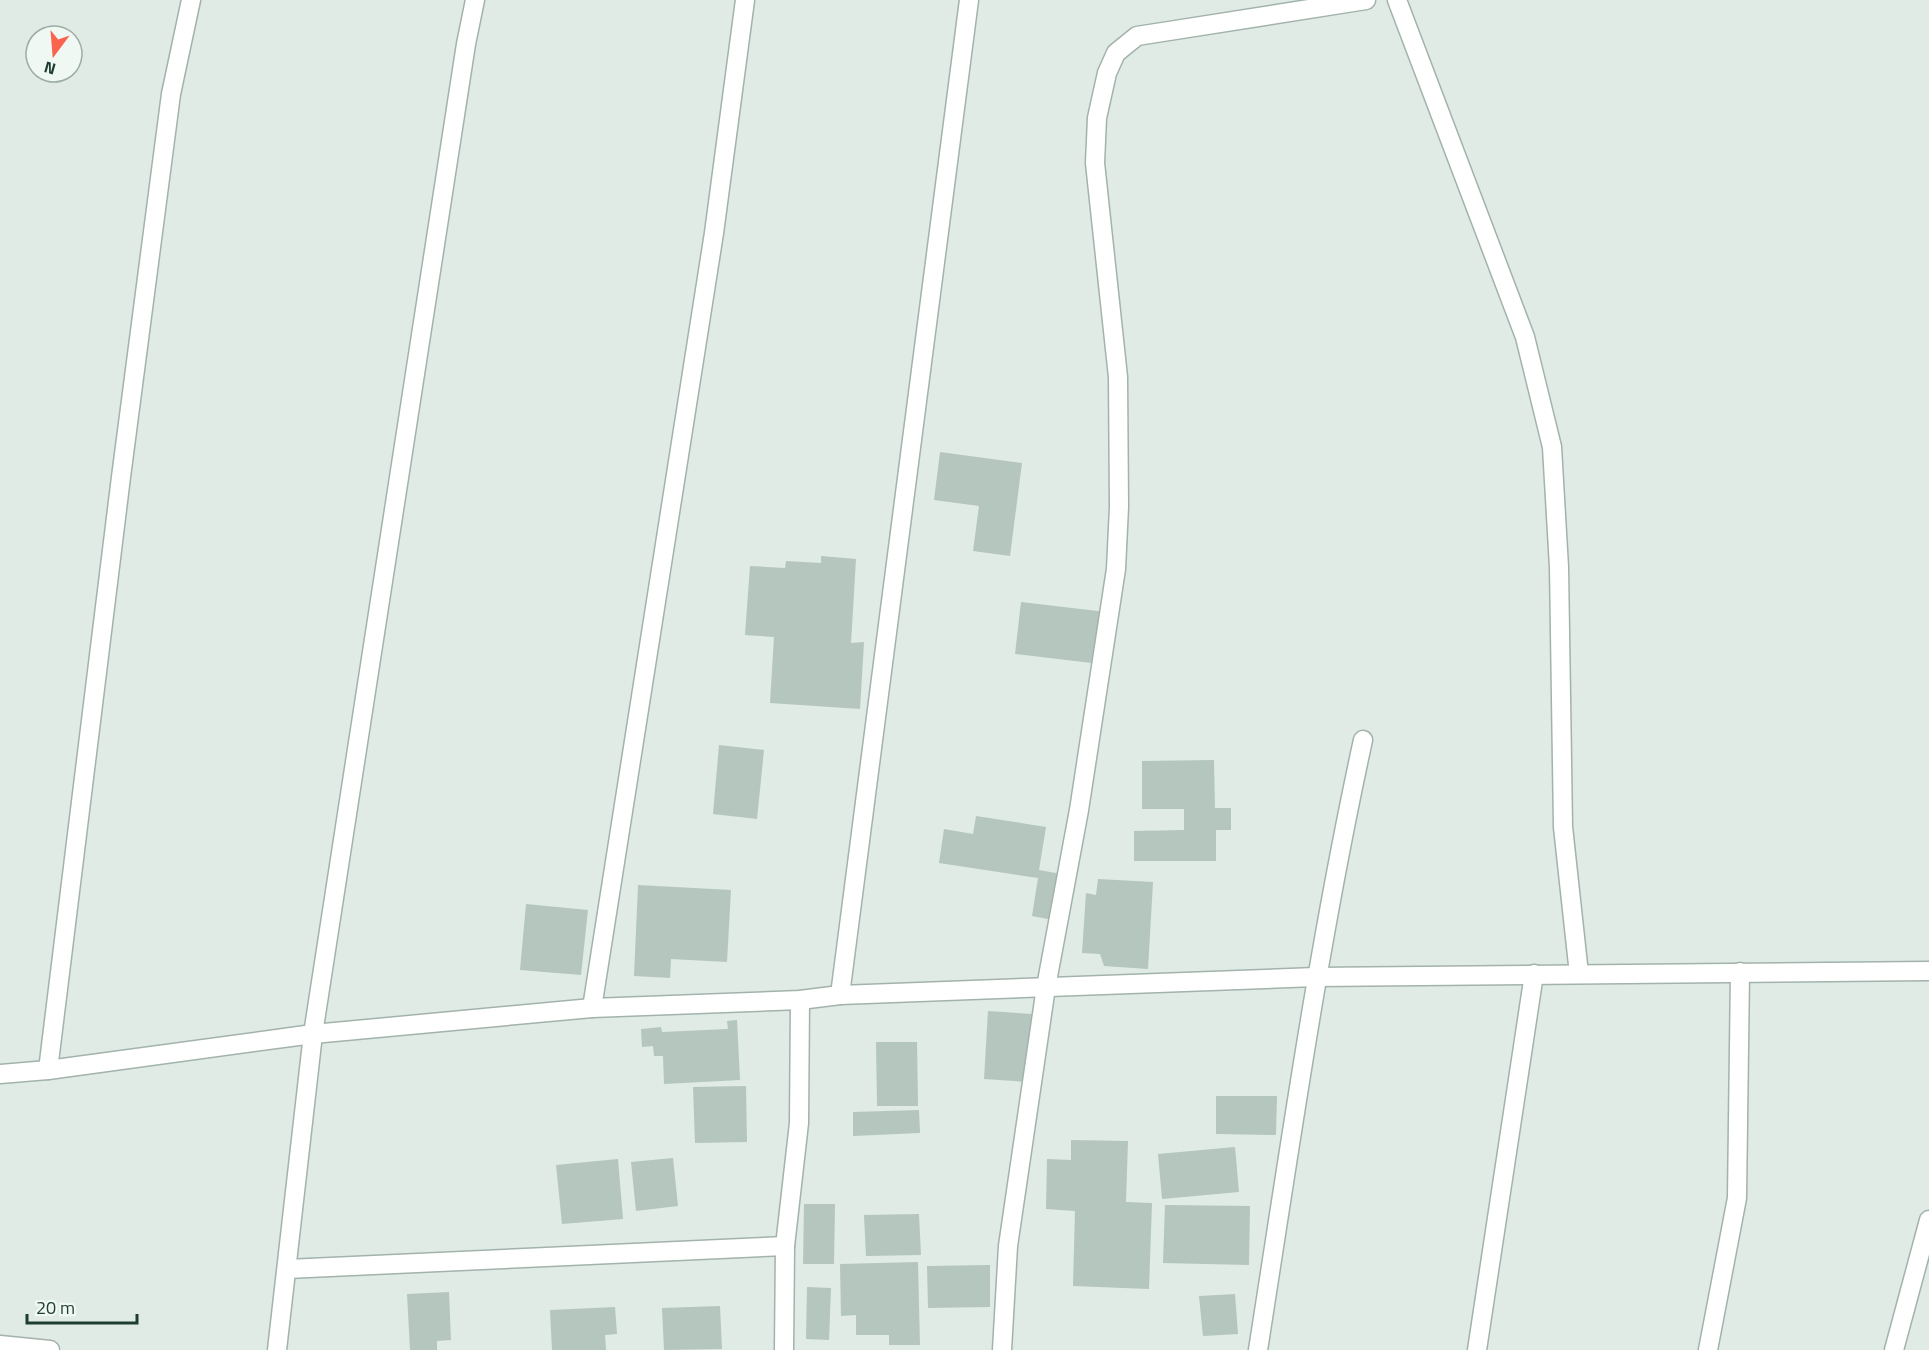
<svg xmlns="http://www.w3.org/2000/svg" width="1929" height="1350" font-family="'Titillium Web',sans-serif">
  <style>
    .building { fill: #b4c6bd }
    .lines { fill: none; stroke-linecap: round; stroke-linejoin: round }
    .minor-casing { stroke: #a2b3ab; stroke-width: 21 }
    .minor { stroke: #fff; stroke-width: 18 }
  </style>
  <rect width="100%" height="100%" fill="#dfebe4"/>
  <!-- building -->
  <g class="building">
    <path d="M940,452l82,11 -12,93 -37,-5 6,-45 -45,-6z"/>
    <path d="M821,556l35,3 -5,84 13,-1 -4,67 -90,-6 4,-66 -29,-2 5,-69 35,2 1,-7 35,2z"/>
    <path d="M1021,602l85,10 -6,52 -85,-10z"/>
    <path d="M719,745l45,5 -7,69 -44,-5z"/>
    <path d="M1214,760l1,48h16v22h-15v31h-82v-30l50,-1v-21h-42v-48z"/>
    <path d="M976,816l70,11 -7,43 28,5 -9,46 -26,-5 6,-38 -99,-15 5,-34 29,5z"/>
    <path d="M1098,879l55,3 -5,87 -44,-3 -4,-12 -18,-1 4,-60 10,2z"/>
    <path d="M638,885l93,5 -4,72 -56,-3 -1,19 -36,-2z"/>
    <path d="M526,904l62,6 -7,65 -61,-5z"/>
    <path d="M988,1011l44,3 -5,68 -43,-3z"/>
    <path d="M737,1020l3,60 -76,4 -1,-28h-9l-1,-10 -11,1 -1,-18 20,-2 1,5 66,-3 -1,-8z"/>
    <path d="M876,1042h41l1,64h-41z"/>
    <path d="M746,1086l1,56 -52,1 -2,-56z"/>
    <path d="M1216,1096h61l-1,39 -60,-1z"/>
    <path d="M919,1110l1,23 -67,3v-24z"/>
    <path d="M1071,1140l57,1 -2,61 26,1 -3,86 -76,-3 2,-75 -29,-2 1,-50 24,1z"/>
    <path d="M1235,1147l4,45 -77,7 -4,-45z"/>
    <path d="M673,1158l5,48 -42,5 -5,-49z"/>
    <path d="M618,1159l5,60 -61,5 -6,-59z"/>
    <path d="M804,1204h31l-1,60h-31z"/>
    <path d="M1165,1205l85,1 -1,59 -86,-2z"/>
    <path d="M919,1214l2,41 -55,1 -2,-41z"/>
    <path d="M918,1262l2,83h-31v-10h-33v-20l-15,1 -1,-52z"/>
    <path d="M990,1265v42l-62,1 -1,-42z"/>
    <path d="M807,1287l24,1 -2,52 -23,-1z"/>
    <path d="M449,1292l2,48 -14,1v9h-27l-3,-56z"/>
    <path d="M1235,1294l3,40 -35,2 -4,-40z"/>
    <path d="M720,1306l2,43 -58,1 -2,-42z"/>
    <path d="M615,1307l2,27 -12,1 1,15h-54l-2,-40z"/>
  </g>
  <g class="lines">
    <!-- minor casing -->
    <g class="minor-casing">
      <g id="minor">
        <path d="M1397,0l128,337 27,110 7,120 4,260 16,147"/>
        <path d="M840,995l129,-995"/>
        <path d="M592,1008l122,-775 31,-233"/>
        <path d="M48,1070l73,-593 50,-383 20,-94"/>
        <path d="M0,1074l48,-4 265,-36 279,-26 208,-8 40,-5 476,-18 613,-6"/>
        <path d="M287,1269l498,-23"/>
        <path d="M0,1345l50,5"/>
        <path d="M277,1350l36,-316 153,-990 9,-44"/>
        <path d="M784,1350l1,-104 14,-123 1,-123"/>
        <path d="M1002,1350l6,-104 38,-259 33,-177 37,-241 3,-62 -1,-130 -23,-214 2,-45 10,-45 9,-20 21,-17 229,-36"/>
        <path d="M1258,1350c32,-204 61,-408 105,-610"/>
        <path d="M1477,1350l57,-376"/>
        <path d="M1708,1350l29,-152 3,-226"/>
        <path d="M1894,1350l35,-130"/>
      </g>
    </g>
    <!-- minor -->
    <use href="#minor" class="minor"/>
  </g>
  <!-- north arrow -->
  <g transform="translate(54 54) rotate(196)"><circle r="28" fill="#eff8f2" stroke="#9cada5" stroke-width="1.5"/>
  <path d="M0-4.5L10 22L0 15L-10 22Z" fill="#fa634e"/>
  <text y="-9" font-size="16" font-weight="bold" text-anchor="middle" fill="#1f3c31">N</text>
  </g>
  <!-- scale -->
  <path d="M27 1314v9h110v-9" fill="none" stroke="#1f3c31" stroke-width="3"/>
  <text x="36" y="1314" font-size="18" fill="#1f3c31" stroke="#eff8f2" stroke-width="4.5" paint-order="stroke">20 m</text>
</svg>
